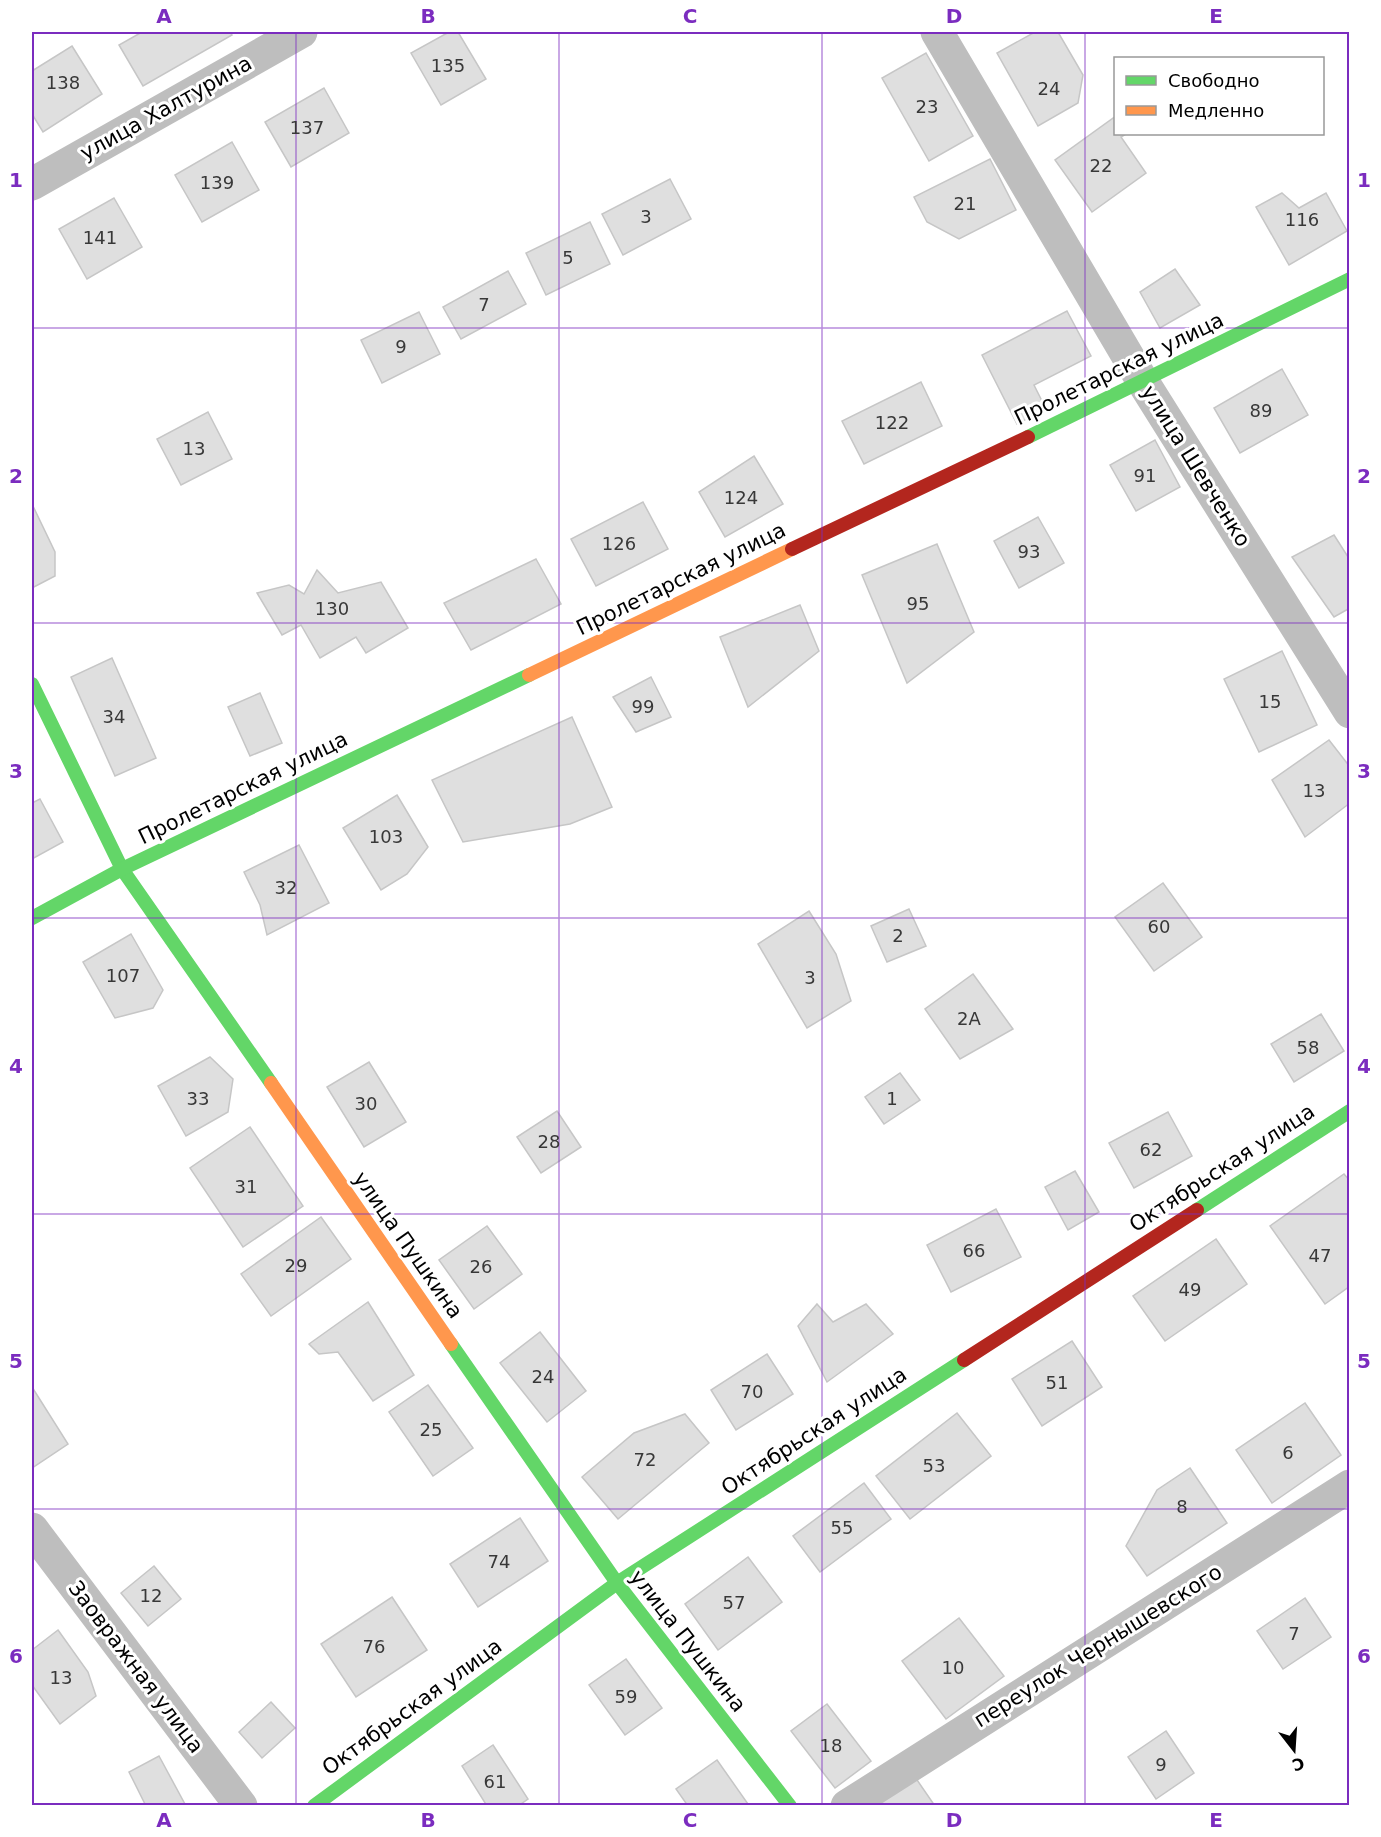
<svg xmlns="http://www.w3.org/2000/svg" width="1381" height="1837" font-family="'DejaVu Sans',sans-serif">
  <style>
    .building { fill: #dfdfdf; stroke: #c6c6c6; stroke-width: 1.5 }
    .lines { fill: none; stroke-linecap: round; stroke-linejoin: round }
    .street { stroke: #bebebe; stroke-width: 33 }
    .fast { stroke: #63d668; stroke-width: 14 }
    .slow { stroke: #ff974d; stroke-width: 14 }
    .jam { stroke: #b3261e; stroke-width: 14 }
    .grid { fill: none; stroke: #7b2cbf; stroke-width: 1.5; stroke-opacity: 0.55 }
    .labels { text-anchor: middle; stroke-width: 6; stroke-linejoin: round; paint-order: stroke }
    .number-label { font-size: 18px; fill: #383838 }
    .street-label { font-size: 21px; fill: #000; stroke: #fff }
    .neatline { fill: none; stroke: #7b2cbf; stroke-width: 2 }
    .grid-label { font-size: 20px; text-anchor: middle; font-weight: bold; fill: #7b2cbf }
  </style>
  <rect width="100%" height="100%" fill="#fff"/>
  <!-- building -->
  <g class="building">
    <path d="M142,32h88l2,3 -89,51 -24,-41z"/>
    <path d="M449,32h9l28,47 -45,26 -30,-52z"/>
    <path d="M1035,32h23l25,43 -5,28 -40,23 -41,-73z"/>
    <path d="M72,46l30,48 -59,38 -11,-18v-43z"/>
    <path d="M926,53l47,83 -44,25 -47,-83z"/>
    <path d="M324,88l25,45 -58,34 -26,-45z"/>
    <path d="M1116,116v18h10l-5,3 25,36 -54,39 -37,-52z"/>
    <path d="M232,142l27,48 -57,32 -27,-47z"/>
    <path d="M990,159l26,51 -57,29 -32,-17 -13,-25z"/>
    <path d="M670,179l21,40 -68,36 -21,-41z"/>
    <path d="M1282,193l17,15 27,-15 21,38 -58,34 -33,-58z"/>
    <path d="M114,198l28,49 -55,32 -28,-50z"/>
    <path d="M590,222l20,42 -64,31 -20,-42z"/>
    <path d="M1175,269l25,36 -40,23 -20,-36z"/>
    <path d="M508,271l18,33 -65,35 -18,-32z"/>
    <path d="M1067,311l24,45 -57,29 12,24 -29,15 -35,-69z"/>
    <path d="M419,312l21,42 -58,29 -21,-43z"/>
    <path d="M1282,369l26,46 -68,38 -26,-45z"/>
    <path d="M921,382l21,44 -78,38 -22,-43z"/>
    <path d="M208,412l24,47 -51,26 -24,-46z"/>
    <path d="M1155,440l25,47 -44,24 -26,-46z"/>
    <path d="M754,456l29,48 -58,33 -26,-45z"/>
    <path d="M643,502l25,47 -72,37 -25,-47z"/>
    <path d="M32,504l23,48v24l-23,12z"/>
    <path d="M1038,517l26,46 -45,25 -25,-47z"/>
    <path d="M1334,535l16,25v48l-16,9 -42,-60z"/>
    <path d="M937,544l37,88 -67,51 -45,-108z"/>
    <path d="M536,559l25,45 -90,46 -27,-47z"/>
    <path d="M317,570l21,23 43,-11 27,46 -42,25 -10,-16 -36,21 -19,-33 -19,10 -25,-42 32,-8 15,9z"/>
    <path d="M800,605l19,46 -71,56 -28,-70z"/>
    <path d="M1282,651l35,74 -58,27 -35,-73z"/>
    <path d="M112,658l44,100 -41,18 -44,-99z"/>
    <path d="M651,677l20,40 -35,15 -23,-35z"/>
    <path d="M260,693l22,50 -32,13 -22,-49z"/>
    <path d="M572,717l40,90 -42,17 -107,18 -31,-62z"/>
    <path d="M1329,740l21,27v36l-45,34 -33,-57z"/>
    <path d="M397,795l31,52 -21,27 -26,16 -38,-62z"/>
    <path d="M40,799l23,43 -31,17v-56z"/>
    <path d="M299,845l30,58 -62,32 -7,-30 -16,-33z"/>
    <path d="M1163,883l39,54 -48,34 -39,-54z"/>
    <path d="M909,909l17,37 -39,16 -16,-36z"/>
    <path d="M809,911l27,43 15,47 -44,27 -49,-84z"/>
    <path d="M131,934l32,56 -10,18 -38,10 -32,-56z"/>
    <path d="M973,974l40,55 -53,30 -35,-50z"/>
    <path d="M1321,1014l23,37 -50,31 -23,-38z"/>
    <path d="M210,1057l23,22 -5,33 -42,24 -28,-50z"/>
    <path d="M369,1062l37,60 -42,25 -37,-60z"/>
    <path d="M900,1073l20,27 -36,24 -19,-27z"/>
    <path d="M557,1111l24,36 -40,26 -24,-36z"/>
    <path d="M1168,1112l24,44 -58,32 -25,-45z"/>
    <path d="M250,1127l53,79 -60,41 -53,-79z"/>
    <path d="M1075,1171l24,41 -31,18 -23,-43z"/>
    <path d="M1344,1174l6,7v105l-25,18 -55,-78z"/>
    <path d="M996,1209l25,48 -70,35 -24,-47z"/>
    <path d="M321,1217l30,42 -80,57 -30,-42z"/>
    <path d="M487,1226l35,48 -48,35 -35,-49z"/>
    <path d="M1216,1239l31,45 -82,57 -32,-45z"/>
    <path d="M368,1302l46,73 -41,26 -35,-49 -19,2 -10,-10z"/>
    <path d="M817,1304l16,18 33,-18 27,30 -66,48 -29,-56z"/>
    <path d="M540,1332l46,59 -39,31 -47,-59z"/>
    <path d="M1072,1341l30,46 -60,39 -30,-47z"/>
    <path d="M767,1354l26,40 -57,36 -25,-40z"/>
    <path d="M428,1385l45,63 -40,28 -44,-64z"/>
    <path d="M32,1387l36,57 -36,24z"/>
    <path d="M1305,1403l36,52 -69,48 -36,-53z"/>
    <path d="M957,1413l34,43 -81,63 -34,-43z"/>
    <path d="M685,1414l24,29 -91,76 -36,-42 52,-44z"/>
    <path d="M1190,1468l37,55 -80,53 -21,-30 31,-56z"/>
    <path d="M864,1483l27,36 -71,53 -27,-36z"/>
    <path d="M520,1518l28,43 -70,46 -28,-43z"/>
    <path d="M748,1557l34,45 -64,48 -33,-46z"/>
    <path d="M154,1566l27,33 -33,27 -27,-33z"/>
    <path d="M392,1597l35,53 -71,47 -35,-53z"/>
    <path d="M1305,1598l26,39 -48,32 -26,-38z"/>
    <path d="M959,1618l45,58 -58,43 -44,-58z"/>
    <path d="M58,1630l30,42 8,24 -36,28 -28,-39v-35z"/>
    <path d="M626,1659l36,49 -37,27 -36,-50z"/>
    <path d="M271,1702l24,26 -33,30 -23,-26z"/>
    <path d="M827,1704l44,57 -36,27 -44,-57z"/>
    <path d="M1166,1731l28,42 -38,26 -28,-42z"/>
    <path d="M493,1745l35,54 -10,7h-31l-25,-40z"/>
    <path d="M159,1756l27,50h-40l-17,-34z"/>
    <path d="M717,1760l31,44 -60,2 -12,-17z"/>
    <path d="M915,1777l20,29h-61z"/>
  </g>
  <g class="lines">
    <!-- street -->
    <g class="street">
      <path d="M937,32l206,350 207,330"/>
      <path d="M32,184l269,-152"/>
      <path d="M32,1529l209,277"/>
      <path d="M847,1806l503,-320"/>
    </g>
    <!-- fast -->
    <g class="fast">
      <path d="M1028,437l322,-158"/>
      <path d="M32,684l90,185 149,214"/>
      <path d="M32,918l90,-49 407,-194"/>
      <path d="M1197,1210l153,-99"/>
      <path d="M451,1344l166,239 173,223"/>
      <path d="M314,1806l303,-223 347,-223"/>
    </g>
    <!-- slow -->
    <g class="slow">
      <path d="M529,675l263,-126"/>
      <path d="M271,1083l180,261"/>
    </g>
    <!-- jam -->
    <g class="jam">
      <path d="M792,549l236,-112"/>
      <path d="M964,1360l233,-150"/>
    </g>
  </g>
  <!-- grid -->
  <path class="grid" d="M296,32v1774M559,32v1774M822,32v1774M1085,32v1774M32,328h1318M32,623h1318M32,918h1318M32,1214h1318M32,1509h1318"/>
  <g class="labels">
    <!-- number labels -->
    <g class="number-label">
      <text x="448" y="72">135</text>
      <text x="63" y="89">138</text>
      <text x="1049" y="95">24</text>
      <text x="927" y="113">23</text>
      <text x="307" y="134">137</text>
      <text x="1101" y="172">22</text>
      <text x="217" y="189">139</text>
      <text x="965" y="210">21</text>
      <text x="646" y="223">3</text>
      <text x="1302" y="226">116</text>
      <text x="100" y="244">141</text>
      <text x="568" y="264">5</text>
      <text x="484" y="311">7</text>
      <text x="401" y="353">9</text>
      <text x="1261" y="417">89</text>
      <text x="892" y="429">122</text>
      <text x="194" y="455">13</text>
      <text x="1145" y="482">91</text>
      <text x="741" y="504">124</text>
      <text x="619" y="550">126</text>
      <text x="1029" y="558">93</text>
      <text x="918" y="610">95</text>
      <text x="332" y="615">130</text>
      <text x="1270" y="708">15</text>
      <text x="643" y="713">99</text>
      <text x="114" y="723">34</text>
      <text x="1314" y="797">13</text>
      <text x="386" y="843">103</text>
      <text x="286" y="894">32</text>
      <text x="1159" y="933">60</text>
      <text x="898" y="942">2</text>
      <text x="123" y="982">107</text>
      <text x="810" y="984">3</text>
      <text x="969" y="1025">2А</text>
      <text x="1308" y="1054">58</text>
      <text x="198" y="1105">33</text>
      <text x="892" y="1105">1</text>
      <text x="366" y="1110">30</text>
      <text x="549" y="1148">28</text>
      <text x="1151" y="1156">62</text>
      <text x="246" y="1193">31</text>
      <text x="974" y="1257">66</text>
      <text x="1320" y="1262">47</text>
      <text x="296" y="1272">29</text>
      <text x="481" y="1273">26</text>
      <text x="1190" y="1296">49</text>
      <text x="543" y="1383">24</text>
      <text x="1057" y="1389">51</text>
      <text x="752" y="1398">70</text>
      <text x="431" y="1436">25</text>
      <text x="1288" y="1459">6</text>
      <text x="645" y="1466">72</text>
      <text x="934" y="1472">53</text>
      <text x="1182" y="1513">8</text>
      <text x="842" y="1534">55</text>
      <text x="499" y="1568">74</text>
      <text x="151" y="1602">12</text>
      <text x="734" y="1609">57</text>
      <text x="1294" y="1640">7</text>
      <text x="374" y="1653">76</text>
      <text x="953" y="1674">10</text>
      <text x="61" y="1684">13</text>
      <text x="626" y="1703">59</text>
      <text x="831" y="1752">18</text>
      <text x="1161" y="1771">9</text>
      <text x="495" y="1788">61</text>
    </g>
    <!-- street labels -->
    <g class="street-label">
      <text transform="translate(166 108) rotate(-29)" y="7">улица Халтурина</text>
      <text transform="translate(1119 369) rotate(-26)" y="7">Пролетарская улица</text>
      <text transform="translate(1196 466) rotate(58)" y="7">улица Шевченко</text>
      <text transform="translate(681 579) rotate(-26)" y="7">Пролетарская улица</text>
      <text transform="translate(243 788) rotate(-26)" y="7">Пролетарская улица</text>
      <text transform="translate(1222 1168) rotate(-33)" y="7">Октябрьская улица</text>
      <text transform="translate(408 1245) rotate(55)" y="7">улица Пушкина</text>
      <text transform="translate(814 1431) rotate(-33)" y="7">Октябрьская улица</text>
      <text transform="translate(688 1641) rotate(52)" y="7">улица Пушкина</text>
      <text transform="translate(1098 1646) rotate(-32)" y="7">переулок Чернышевского</text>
      <text transform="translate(136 1667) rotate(53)" y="7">Заовражная улица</text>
      <text transform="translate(412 1707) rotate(-36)" y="7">Октябрьская улица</text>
    </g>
  </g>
  <!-- border -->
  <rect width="1381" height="1837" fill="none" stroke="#ffffff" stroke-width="66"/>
  <!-- legend -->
  <rect x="1114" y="57" width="210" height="78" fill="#ffffff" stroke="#999999" stroke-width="1.5"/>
  <rect x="1126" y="76" width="30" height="9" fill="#63d668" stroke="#999999" stroke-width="1.5"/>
  <text x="1168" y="87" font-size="18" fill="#000000">Свободно</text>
  <rect x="1126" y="106" width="30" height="9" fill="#ff974d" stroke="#999999" stroke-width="1.5"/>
  <text x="1168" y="117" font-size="18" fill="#000000">Медленно</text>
  <!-- north arrow -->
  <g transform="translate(1294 1750) rotate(163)" stroke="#ffffff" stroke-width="4.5" paint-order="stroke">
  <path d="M0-4.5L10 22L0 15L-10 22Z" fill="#000000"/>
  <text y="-9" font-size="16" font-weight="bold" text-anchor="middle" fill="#000000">С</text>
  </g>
  <rect x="33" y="33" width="1315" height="1771" class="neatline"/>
  <g class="grid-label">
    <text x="164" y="23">A</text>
    <text x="428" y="23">B</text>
    <text x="690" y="23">C</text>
    <text x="954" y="23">D</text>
    <text x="1216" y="23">E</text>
    <text x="16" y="187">1</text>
    <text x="1364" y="187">1</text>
    <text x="16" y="483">2</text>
    <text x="1364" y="483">2</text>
    <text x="16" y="778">3</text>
    <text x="1364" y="778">3</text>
    <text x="16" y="1073">4</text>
    <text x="1364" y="1073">4</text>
    <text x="16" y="1368">5</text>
    <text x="1364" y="1368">5</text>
    <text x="16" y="1663">6</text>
    <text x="1364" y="1663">6</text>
    <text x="164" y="1827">A</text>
    <text x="428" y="1827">B</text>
    <text x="690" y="1827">C</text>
    <text x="954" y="1827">D</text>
    <text x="1216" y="1827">E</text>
  </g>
</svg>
